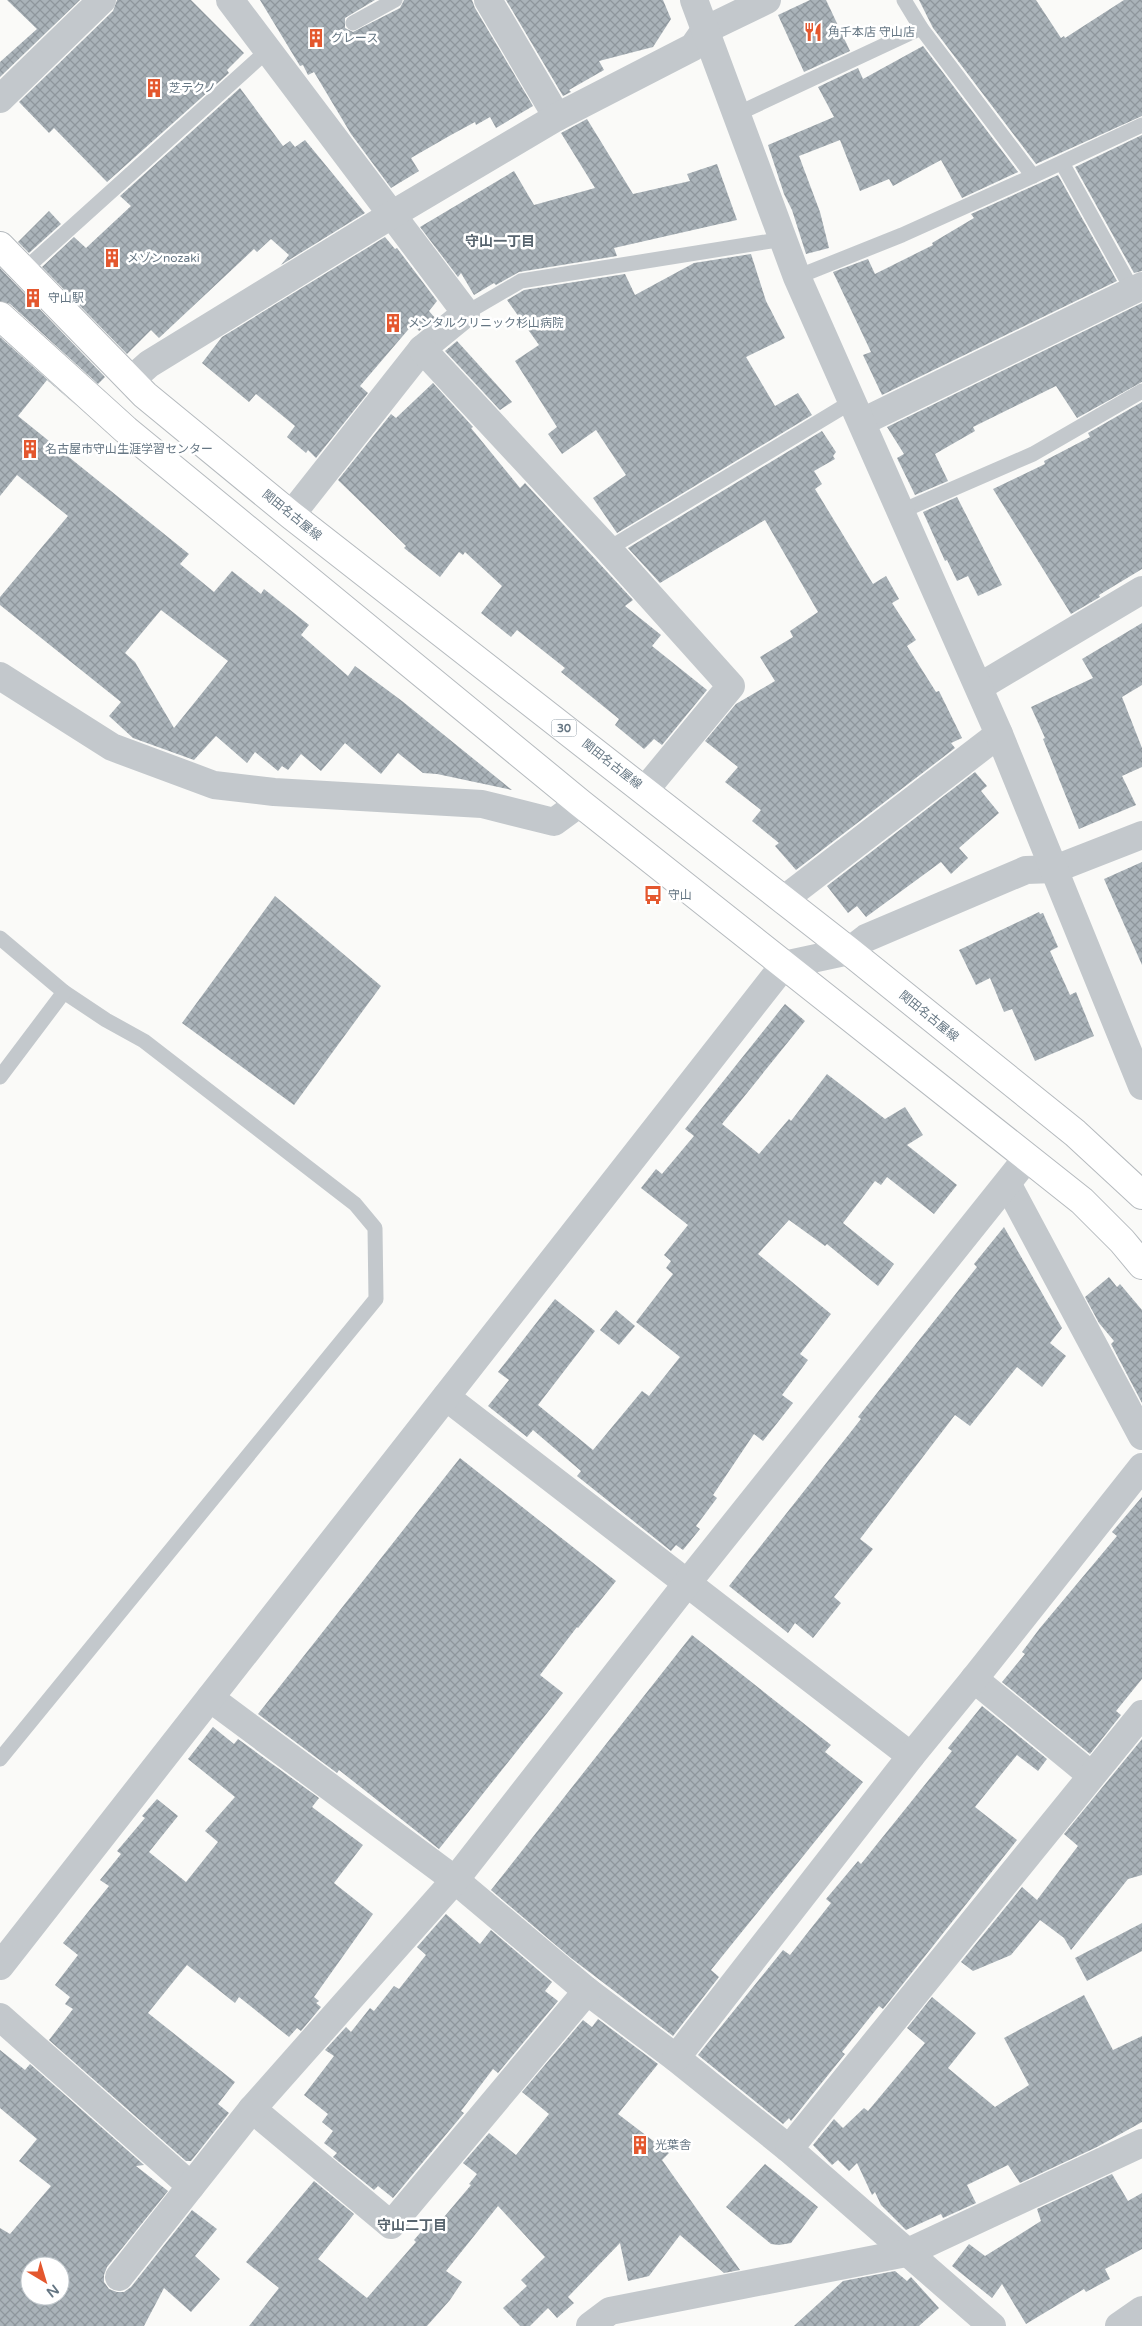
<svg xmlns="http://www.w3.org/2000/svg" width="1142" height="2326" font-family="'Varela Round','Noto Sans JP',sans-serif">
  <style>
    .building { fill: url(#building-cross-hatch); fill-rule: evenodd }
    .lines { fill: none; stroke-linecap: round; stroke-linejoin: round }
    .primary-casing { stroke: #b5babe; stroke-width: 30 }
    .service { stroke: #c3c8cc; stroke-width: 15 }
    .minor { stroke: #c3c8cc; stroke-width: 28 }
    .tertiary { stroke: #c3c8cc; stroke-width: 28 }
    .primary { stroke: #fff; stroke-width: 28 }
    .labels { text-anchor: middle; stroke-width: 5; stroke-linejoin: round; paint-order: stroke }
    .shield { fill: #fff; stroke: #939fa8; stroke-width: 1 }
    .shield-label { font-size: 11px; font-weight: bold; fill: #657683 }
    .poi-label { font-size: 12px; fill: #657683; stroke: #fff; text-anchor: start }
    .street-label { font-size: 12px; fill: #657683; stroke: #fff }
    .neighbourhood-label { font-size: 14px; font-weight: bold; fill: #57646e; stroke: #fff }
  </style>
  <defs>
    <pattern id="building-cross-hatch" width="8" height="8" patternUnits="userSpaceOnUse" patternTransform="scale(1.25)"><rect width="8" height="8" fill="#aab3b9"/><path d="M0 0l8 8M0 8l8-8" fill="none" stroke="#8e969c"/></pattern>
  </defs>
  <rect width="100%" height="100%" fill="#fafaf8"/>
  <!-- building -->
  <g class="building">
    <path d="M7,0h73l-80,77v-15l37,-33z"/>
    <path d="M117,0h74l53,53 -17,17 2,3 -122,109 -53,-54 -5,5 -30,-31 94,-91z"/>
    <path d="M260,0h115l-30,18v10l8,4 47,-24 4,-8h68l3,8 58,98 -37,22 -6,-11 -14,8 -1,-3 -24,13 -40,23 8,13 -28,17 -40,-54 -37,-62 -6,3 -5,-10 -3,1z"/>
    <path d="M506,0h157l8,19 -18,28 -54,14 5,9 -35,20 2,2 -8,4z"/>
    <path d="M810,0h16l24,51 -46,21 -26,-57z"/>
    <path d="M919,0h117l25,38 3,-2 1,2 59,-38h18v116l-106,48 -103,-136z"/>
    <path d="M923,46l95,126 -56,26 -21,-38 -48,26 -4,-7 -29,12 -20,-51 -41,16 21,56 9,36 -23,6 -14,-44 -8,-16 -16,-49 66,-28 -16,-30 40,-19 5,11z"/>
    <path d="M240,88l43,58 7,-5 5,6 10,-7 60,73 -84,52 8,-10 -18,-16 -14,13 -3,-3 -95,89 -8,-8 -24,24 -85,-87 32,-30 12,11 45,-42 -11,-10z"/>
    <path d="M587,119l46,75 57,-13 -3,-7 30,-10 20,56 -123,28 3,8 -98,16 -23,13 -2,-2 -20,12 -13,-22 -3,4 -38,-50 94,-56 20,34 61,-17 -34,-55z"/>
    <path d="M1142,135v136l-8,2 -59,-106z"/>
    <path d="M1058,175l59,106 -235,114 -19,-40 8,-3 -38,-80 35,-13 7,15 58,-29 -1,-2 42,-25 -3,-4z"/>
    <path d="M49,211l12,13 -32,29 -11,-11z"/>
    <path d="M385,237l10,12 2,-1 40,53 -8,10 6,7 -16,13 -6,-7 -53,62 8,7 -52,65 -8,-8 -2,3 -19,-16 8,-11 -39,-32 -7,8 -47,-39 20,-26z"/>
    <path d="M751,254l15,47 19,37 -39,19 29,49 23,-13 14,22 -195,118 -24,-35 33,-23 -30,-45 -34,24 -14,-20 9,-7 -42,-66 24,-16 -32,-45 17,-10 101,-16 10,21 59,-32z"/>
    <path d="M0,268l105,109 -7,7 -88,-80 -10,-3z"/>
    <path d="M1142,303v79l-65,36 -21,-32 -83,41 2,4 -40,23 13,27 -33,14 -18,-37 7,-4 -17,-27z"/>
    <path d="M0,337l77,69 -30,-26 -29,36 171,138 -9,10 34,28 18,-21 29,23 3,-5 45,36 -8,10 47,41 7,-10 47,35 110,89 -75,-16 -14,-1 -25,-20 -17,21 -36,-31 -24,28 -20,-17 -13,16 -6,-4 -4,5 -23,-19 -8,11 -31,-27 -22,24 -61,-22 -24,-22 12,-14 -121,-97v-8l68,-81 -51,-41 -17,21zM161,610l67,51 -54,67 -39,-66 -10,-9z"/>
    <path d="M457,341l40,44 15,17 -12,8 -55,-59z"/>
    <path d="M433,383l40,44 -2,1 49,60 5,-5 108,117 -8,6 36,29 -9,11 55,44 -45,55 -8,-6 -10,10 -29,-24 4,-6 -58,-47 4,-4 -48,-38 -6,7 -30,-24 21,-27 -37,-34 -2,3 -4,-3 -19,25 -36,-29 2,-2 -68,-66 53,-66 5,4z"/>
    <path d="M1142,402v167l-43,26 1,2 -29,17 -78,-125 52,-25 -1,-3 46,-24 -2,-4z"/>
    <path d="M822,431l14,21 -3,4 2,3 -21,12 8,13 -7,5 58,95 13,-8 13,23 -7,4 24,37 -9,6 29,46 3,-1 23,47 -11,5 4,5 -159,122 -21,-24 4,-3 -27,-22 9,-11 -36,-28 13,-15 -33,-26 31,-37 39,-23 -15,-24 33,-20 -3,-6 28,-19 -53,-92 -105,63 -32,-35z"/>
    <path d="M957,497l45,88 -24,11 -10,-20 -11,5 -10,-21 -2,1 -22,-49z"/>
    <path d="M1142,623v62l-20,12 20,51v19l-20,9 14,29 -57,24 -36,-90 2,-1 -14,-31 62,-29 -11,-19z"/>
    <path d="M975,772l12,14 -6,5 18,22 -40,35 9,10 -17,16 -10,-12 -75,55 -9,-11 -9,7 -21,-27z"/>
    <path d="M1142,862v103l-38,-86z"/>
    <path d="M275,896l106,90 -87,119 -112,-82z"/>
    <path d="M1039,912l1,2 3,-1 15,34 -8,4 20,44 6,-3 18,44 -59,25 -23,-52 -8,3 -14,-34 -14,7 -17,-35z"/>
    <path d="M785,1004l20,17 -83,103 37,30 30,-35 2,2 36,-47 58,45 20,-12 18,28 -16,10 50,40 -23,29 -47,-37 -6,8 -6,-4 -32,42 51,41 -16,22 -51,-42 -2,2 -36,-26 -31,34 73,60 -31,40 8,6 -26,35 11,8 -30,38 -9,-7 -41,61 4,3 -21,28 4,3 -17,21 -7,-5 -5,6 -94,-75 4,-5 -48,-41 -6,7 -39,-31 21,-26 -11,-8 57,-73 40,32 -57,74 55,45 49,-59 7,5 31,-39 -44,-35 37,-48 -7,-6 5,-7 -7,-6 24,-30 -47,-37 15,-19 6,5 32,-38 -9,-7z"/>
    <path d="M1004,1227l58,101 -12,15 16,13 -24,31 -25,-20 -47,59 -15,-11 -95,124 13,10 -39,48 7,6 -28,35 -18,-15 -7,10 -59,-47 132,-167 -3,-2 119,-150 -3,-3z"/>
    <path d="M1109,1277l8,10 3,-3 22,26v93l-31,-59 3,-3 -15,-18 -14,-26z"/>
    <path d="M616,1310l19,16 -16,19 -19,-15z"/>
    <path d="M460,1458l156,123 -38,47 -1,-1 -37,48 23,18 -124,156 -100,-79 -2,3 -79,-59z"/>
    <path d="M1142,1497v182l-26,32 5,4 -31,39 -88,-72 23,-28 -3,-2 18,-24 77,-92 -5,-4z"/>
    <path d="M692,1635l139,110 -6,7 38,30 -152,188 8,7 -46,59 -102,-78 -80,-68z"/>
    <path d="M982,1706l65,53 -9,12 -21,-16 -42,52 42,33 -134,169 -4,-3 -37,46 3,2 -54,67 -2,-3 -6,6 -85,-69 85,-105 7,5 41,-52 -5,-4 32,-38 3,3 91,-113 -4,-3z"/>
    <path d="M213,1727l21,17 4,-5 81,59 -7,9 51,38 -29,38 39,31 -59,83 5,4 -3,2 5,4 -20,24 -4,-3 -8,9 -50,-40 -4,6 -48,-38 -39,48 87,69 -17,22 11,9 -38,48h-5l-137,-121 24,-31 -8,-5 5,-7 -15,-12 23,-30 -15,-12 46,-57 -9,-6 21,-26 -4,-3 28,-33 -3,-2 15,-17 21,17 -29,36 37,30 32,-40 -13,-11 30,-34 -47,-38z"/>
    <path d="M1142,1739v136l-14,4 -57,71 -7,-12 -24,-18 -29,35 -38,16 -12,-9 61,-75 15,13 41,-54 -14,-12z"/>
    <path d="M446,1914l34,30 11,-14 61,52 -7,9 13,10 -60,72 -5,-4 -32,42 3,2 -71,85 -15,-12 -4,4 -41,-33 4,-4 -13,-10 9,-12 -11,-9 6,-8 -24,-19 30,-39 -9,-6 21,-23 5,5 19,-24 4,3 20,-25 5,3 27,-34 -9,-8z"/>
    <path d="M1142,1923v28l-55,30 -12,-23z"/>
    <path d="M1084,1995l29,55 29,-14v86l-45,25 -77,36 -12,-18 -41,20 9,18 -33,15 -2,-4 -35,16 -25,-25 -6,-13 -3,3 -15,-32 -8,8 -11,-11 -6,5 -19,-20 21,-26 9,9 21,-20 4,3 57,-68 -18,-15 25,-31 44,36 -28,35 47,39 34,-22 -25,-47z"/>
    <path d="M598,2019l60,45 -40,50 51,39 -7,7 78,110 -16,3 -44,-38 -31,41 -21,5 -8,-38 -52,54 6,6 -17,15 -9,-10 -18,18h-10l-17,-18 24,-22 -6,-6 24,-23 -47,-51 -52,65 16,11 -12,18 -23,26h-178l30,-38 -33,-26 68,-81 40,33 -36,45 49,39 49,-56 -2,-2 19,-22 6,5 32,-38 -2,-1 8,-10 -14,-11 26,-30 27,22 33,-41 -27,-22 61,-72 9,7z"/>
    <path d="M0,2050l25,20 5,-6 114,101 -8,1 32,25 -61,76 -3,8v7l5,7 8,3h7l7,-5 61,-77 25,19 -22,27 25,23 -29,33 -27,-24 -20,38h-144v-98l10,6 41,-48 -32,-25 18,-22 -37,-31zM30,2266h30v30h-30z"/>
    <path d="M765,2164l53,43 -27,36 -12,2 -8,-1 -45,-37z"/>
    <path d="M1112,2174l16,27 14,-8v56l-37,20 5,10 -24,13 -2,-3 -58,35 -24,-40 -10,14 -40,-32 17,-22 16,12 56,-35 -4,-12z"/>
    <path d="M895,2271l12,10 4,-4 28,31 -20,18h-125l49,-45z"/>
  </g>
  <g class="lines">
    <!-- primary casing -->
    <g class="primary-casing">
      <g id="primary">
        <path d="M0,246l145,149 146,120 558,436 226,182 67,62"/>
        <path d="M0,316l126,114 454,373 502,398 40,40 20,24"/>
      </g>
    </g>
    <!-- service -->
    <g class="service">
      <path d="M904,0l17,28 112,148"/>
      <path d="M353,23l42,-23"/>
      <path d="M737,114l184,-86"/>
      <path d="M1062,163l71,128"/>
      <path d="M24,270l244,-220"/>
      <path d="M797,277l105,-42 131,-59 109,-51"/>
      <path d="M466,313l55,-32 263,-42"/>
      <path d="M902,511l131,-57 109,-63"/>
      <path d="M608,549l245,-148"/>
      <path d="M0,938l64,54 42,28 38,21 211,163 20,24 1,71 -376,460"/>
      <path d="M0,1077l64,-85"/>
    </g>
    <!-- minor -->
    <g class="minor">
      <path d="M230,0l236,313 -44,36 -131,166"/>
      <path d="M488,0l69,117"/>
      <path d="M0,99l102,-99"/>
      <path d="M422,349l186,200 123,137 -86,104"/>
      <path d="M131,380l18,-16 244,-150 164,-97 136,-70 12,-17 62,-30"/>
      <path d="M862,422l280,-136"/>
      <path d="M0,676l112,71 102,38 60,7 208,12 72,18 26,-19"/>
      <path d="M979,687l163,-97"/>
      <path d="M783,900l216,-166"/>
      <path d="M1008,1185l134,251"/>
      <path d="M446,1397l465,359"/>
      <path d="M974,1679l117,96"/>
      <path d="M210,1698l245,182 132,111 89,67 113,91 203,177"/>
      <path d="M0,1966l784,-1001 65,-14 17,-13 160,-68 29,-1 87,-34"/>
      <path d="M0,2017l191,169"/>
      <path d="M676,2058l235,-302 63,-77 168,-212"/>
      <path d="M252,2109l139,116 196,-234"/>
      <path d="M789,2149l353,-435"/>
      <path d="M119,2277l133,-168 203,-229 233,-298 339,-424"/>
      <path d="M590,2326l20,-15 296,-58 236,-110"/>
    </g>
    <!-- tertiary -->
    <g class="tertiary">
      <path d="M694,0l103,277 202,457 143,352"/>
      <path d="M1119,2326l23,-16"/>
    </g>
    <!-- primary -->
    <use href="#primary" class="primary"/>
  </g>
  <!-- icons -->
  <defs>
    <g id="restaurant-bare" transform="scale(1.5)"><path d="M-5-6h1v4h1v-4h1v4h1v-4h1v5L-1.5 .5V6h-2V.5L-5-1ZM5-6V6H3V1.5H1.5Q1.5-4 5-6Z" fill="#e4572e" stroke="#fff" stroke-width="2.5" paint-order="stroke"/></g>
    <g id="building-bare" transform="scale(1.5)"><path d="M-4-6H4V6H1V3H-1V6H-4ZM-2.5-4.3h1.7v1.8h-1.7ZM.8-4.3h1.7v1.8H.8ZM-2.5-1h1.7V.8h-1.7ZM.8-1h1.7V.8H.8Z" fill="#e4572e" stroke="#fff" stroke-width="2.5" paint-order="stroke"/></g>
    <g id="bus-bare" transform="scale(1.5)"><path d="M-5-6H5V4H4V6H2V4H-2V6H-4V4H-5ZM-3.5-4V0h7V-4ZM-3.5 1.2v1.5H-2V1.2ZM2 1.2v1.5H3.5V1.2Z" fill="#e4572e" stroke="#fff" stroke-width="2.5" paint-order="stroke"/></g>
  </defs>
  <g fill-rule="evenodd">
    <use href="#restaurant-bare" x="813" y="32"/>
    <use href="#building-bare" x="316" y="38"/>
    <use href="#building-bare" x="154" y="88"/>
    <use href="#building-bare" x="112" y="258"/>
    <use href="#building-bare" x="33" y="298"/>
    <use href="#building-bare" x="393" y="323"/>
    <use href="#building-bare" x="30" y="449"/>
    <use href="#bus-bare" x="653" y="895"/>
    <use href="#building-bare" x="640" y="2145"/>
  </g>
  <g class="labels">
    <!-- shield labels -->
    <rect class="shield" x="551.5" y="719.5" width="25" height="17" rx="4"/>
    <g class="shield-label">
      <text x="564" y="732">30</text>
    </g>
    <!-- poi labels -->
    <g class="poi-label">
      <text x="828" y="36">角千本店 守山店</text>
      <text x="331" y="42">グレース</text>
      <text x="169" y="92">芝テクノ</text>
      <text x="127" y="262">メゾンnozaki</text>
      <text x="48" y="302">守山駅</text>
      <text x="408" y="327">メンタルクリニック杉山病院</text>
      <text x="45" y="453">名古屋市守山生涯学習センター</text>
      <text x="668" y="899">守山</text>
      <text x="655" y="2149">光葉舎</text>
    </g>
    <!-- street labels -->
    <g class="street-label">
      <text transform="translate(292 515) rotate(39)" y="4">関田名古屋線</text>
      <text transform="translate(612 764) rotate(38)" y="4">関田名古屋線</text>
      <text transform="translate(929 1016) rotate(39)" y="4">関田名古屋線</text>
    </g>
    <!-- neighbourhood labels -->
    <g class="neighbourhood-label">
      <text x="500" y="246">守山一丁目</text>
      <text x="412" y="2230">守山二丁目</text>
    </g>
  </g>
  <!-- north arrow -->
  <g transform="translate(45 2281) rotate(142)"><circle r="24" fill="#ffffff" stroke="#c1c8cd"/>
  <path d="M0-4L9 19L0 12L-9 19Z" fill="#e4572e"/>
  <text y="-8" font-size="14" font-weight="bold" text-anchor="middle" fill="#657683">N</text>
  </g>
</svg>
